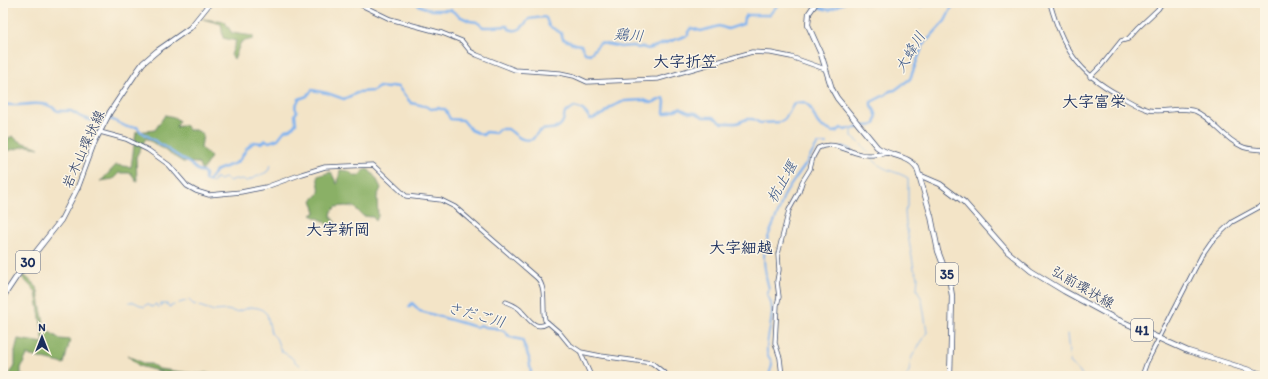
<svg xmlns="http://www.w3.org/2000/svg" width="1268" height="379" font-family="Itim,'Klee One',sans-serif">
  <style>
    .forest { fill: #8ab066; stroke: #527062 }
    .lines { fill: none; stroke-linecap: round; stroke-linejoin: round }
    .stream { stroke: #82b4ee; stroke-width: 1 }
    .canal { stroke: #82b4ee; stroke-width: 2 }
    .river { stroke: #82b4ee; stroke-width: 2.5 }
    .secondary-casing { stroke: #3b4a6e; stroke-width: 5 }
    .primary-casing { stroke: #3b4a6e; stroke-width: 6 }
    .secondary { stroke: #fff; stroke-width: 3.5 }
    .primary { stroke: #fff; stroke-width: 4.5 }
    .labels { text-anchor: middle; stroke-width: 3; stroke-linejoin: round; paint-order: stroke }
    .shield { fill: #fcf5e5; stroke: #5e6a86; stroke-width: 1 }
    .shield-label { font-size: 13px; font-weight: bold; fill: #1b2f5e }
    .street-label { font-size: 14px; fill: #1b2f5e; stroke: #fcf5e5 }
    .water-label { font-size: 15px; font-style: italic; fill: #3a5789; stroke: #fcf5e5 }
    .quarter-label { font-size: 16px; font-weight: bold; fill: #1b2f5e; stroke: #fcf5e5 }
  </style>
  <rect width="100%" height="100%" fill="#fcf5e5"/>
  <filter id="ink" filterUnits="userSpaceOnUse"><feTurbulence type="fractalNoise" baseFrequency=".025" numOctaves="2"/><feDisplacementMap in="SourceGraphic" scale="8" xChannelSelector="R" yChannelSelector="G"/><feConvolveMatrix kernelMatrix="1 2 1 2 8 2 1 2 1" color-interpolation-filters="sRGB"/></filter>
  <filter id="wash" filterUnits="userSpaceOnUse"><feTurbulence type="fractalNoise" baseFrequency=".012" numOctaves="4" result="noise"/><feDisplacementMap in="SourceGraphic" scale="16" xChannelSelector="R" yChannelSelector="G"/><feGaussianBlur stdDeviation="0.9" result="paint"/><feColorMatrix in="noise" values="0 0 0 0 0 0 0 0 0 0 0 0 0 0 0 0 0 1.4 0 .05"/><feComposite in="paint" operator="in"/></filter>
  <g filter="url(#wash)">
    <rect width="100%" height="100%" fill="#f3e4c7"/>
    <!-- forest -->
    <g class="forest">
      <path d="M203,19l22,3 7,11 21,3v3l-12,3 -7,17 -3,-4 5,-14 -13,-3 -2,-14z"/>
      <path d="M165,115l9,2 5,4 -3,6 9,-2 4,5h7l7,4 -2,14 10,9 -9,14 -4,-8 -15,-1 -37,-24 -10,19 1,25 -6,-9h-12l-6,6 -13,2 2,-1 14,-15 15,2 5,-35 19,-2z"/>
      <path d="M13,136c7,9 17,7 26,12l-12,-2 -24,6v-14l3,1z"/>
      <path d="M365,169l4,1 7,8 5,10 -4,9 1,19 -2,5 -3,-4 -10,-1 -9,-9 -9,-1 -9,1 -4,4 -1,5 7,11 -7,4 -7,-10 -13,-6 5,-3 -4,-12c11,-8 7,-11 5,-24l14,-4 6,12 1,-1 2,-13 9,1 5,5h5z"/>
      <path d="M21,276h4l12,11 8,42 15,10 10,1 -6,24 -37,-9 -6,13v7l3,1h-21v-6l6,5 6,-9v-15l3,-12 26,4 -8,-51z"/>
      <path d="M127,355l18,9h6l8,5 39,5 8,-1 7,2 15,1h-37l-6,-2 -12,1 -34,-9z"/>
    </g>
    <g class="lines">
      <!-- stream -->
      <g class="stream">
        <path d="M852,129v8l8,6 9,10"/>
        <path d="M871,156c8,15 24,14 37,22v26l-3,7 1,13 8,45 4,7 -1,13 5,11 5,32c-3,8 -10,15 -14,23 -4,6 -2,13 -5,19"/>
        <path d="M209,181l4,2 3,-5 4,2 5,-2 4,3 6,-2 12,2 20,-9 4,-7"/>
        <path d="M129,302h5l10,5 3,-3 5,3 4,-3 2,4 2,-1 1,-3h6l2,3 5,-2"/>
        <path d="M179,303l10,-3 4,4 21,7 13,-1 9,2 15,-5 7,1 3,1 6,5 4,19 5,5 5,13 10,6 4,5 5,3"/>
        <path d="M1067,334l3,28 13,14"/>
        <path d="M308,369l17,7"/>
        <path d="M906,376l1,-1"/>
      </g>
      <!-- canal -->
      <g class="canal">
        <path d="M842,146l9,4"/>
        <path d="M766,275c-6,-26 2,-38 12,-62 3,-5 3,-12 6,-17 6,-11 14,-21 21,-31 5,-7 8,-15 13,-21h8"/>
        <path d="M766,277l3,12 -2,6c12,16 -2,40 0,58 1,4 5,7 5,11 0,4 -3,8 -3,12"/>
      </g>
      <!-- river -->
      <g class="river">
        <path d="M417,3l1,2 13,5h20l8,6 11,5 7,1 6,5h9l16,-1 1,3c10,4 14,-2 20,-10l15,-2 2,1 3,8 12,7 2,6 12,5 6,1 4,8 5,1 10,-11 17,3 3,1 13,-1 5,2 4,-1 6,2 40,-14v-3l3,-4 10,3 18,-5 9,3 15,-5 1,-6 3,-3h22l8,-9 6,-3"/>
        <path d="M802,3l27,7 15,-7"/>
        <path d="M864,3l57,3 7,-3"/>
        <path d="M359,92l14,-1 6,-4 9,1 3,-2 7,1 13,16 14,3 6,3 7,-1 3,1h4l5,10 13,1 8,10 12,5 3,-3 9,1 4,-4h9c9,6 12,13 25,10 9,-17 21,-4 29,-16 2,-3 2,-7 3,-10l9,-6c8,1 12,5 16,12h3l5,-3 6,-2 7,-7 13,-6"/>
        <path d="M626,101l18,-1 7,3 13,-5 1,4 -1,11 1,1 15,-6 8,4 8,1 7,4h10l9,6h15l10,-4h6l7,4 20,-1 5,-3 8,-14 3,-2 8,-1c10,5 9,18 17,24 3,2 3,1 6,3 6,3 8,5 14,-1l4,2 5,-2c6,2 9,-2 14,-2 5,-1 6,1 11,-2 3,-8 1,-12 -4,-19v-3l14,-7 5,-4 5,-1 15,-11 13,-34 22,-24 9,-18"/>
        <path d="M3,104c15,4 32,-4 47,2 3,1 5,4 8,5h13l10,6 12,4 6,-3h7"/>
        <path d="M109,119l4,1 14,7h10l3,4c17,11 33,22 49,32 8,5 6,8 16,10v7l4,1 6,-10 21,-8 5,-5 6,-10 7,-6 8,1 4,-3 3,2 9,-3 7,-9 6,-1 5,-6 -1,-9 2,-2 -2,-5 4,-8 8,-3 5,-6 15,3 17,6 13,-6"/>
        <path d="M409,307l3,-4 8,8 56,16 4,-2 5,2 10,1 9,3 6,6 12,3 7,18"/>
        <path d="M529,376l2,-4 -2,-12"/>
      </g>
    </g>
  </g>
  <g filter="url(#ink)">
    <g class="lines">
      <!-- secondary casing -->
      <g class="secondary-casing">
        <g id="secondary">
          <path d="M357,3l33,16 52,14 20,8 8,10 7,4 38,15 45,3 14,3 13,6 71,-3 94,-27 19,1 20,4 34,12"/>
          <path d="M1050,3c12,44 28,70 69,92 9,6 20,12 30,15 15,3 31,-4 46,1 18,8 28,27 46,35 7,4 16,3 24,4"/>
          <path d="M1090,77l11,-11 20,-25 7,-2 11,-12 19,-18 4,-6"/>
          <path d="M100,132l26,7 22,11 21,15 18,21 9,5 13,4 32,-3 25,-5 36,-13 23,-7 48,-2 33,31 35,4 14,7 82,71c10,9 5,29 8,42l15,13 9,11 12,8 20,4 51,7 16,13"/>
          <path d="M506,302c5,2 13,5 16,10 8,8 13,19 26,11"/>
          <path d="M581,354l10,22"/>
          <path d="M782,376l-2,-18 -5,-15 2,-38 2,-8 -2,-16 2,-11 -1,-16 11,-44 10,-18 3,-10 8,-13 3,-12 5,-9c15,-8 28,3 42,6 6,2 22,0 28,-1"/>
          <path d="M1142,376l5,-14 55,-107 9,-13 21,-20 33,-18"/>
        </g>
      </g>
      <!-- primary casing -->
      <g class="primary-casing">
        <g id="primary">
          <path d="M816,3l-7,10 -1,12 13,29 11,35 5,9 40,49c11,9 32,8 40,21l14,48 7,35 12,32 2,13 -1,45 -1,35"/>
          <path d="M919,175l21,9 24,18 44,50 23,19 33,20 48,26 76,34 77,24"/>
          <path d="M3,297l14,-21 44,-56 17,-33 17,-46 15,-29 28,-42 5,-7 14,-12 33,-23 20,-25"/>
        </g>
      </g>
      <!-- secondary -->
      <use href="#secondary" class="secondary"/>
      <!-- primary -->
      <use href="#primary" class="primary"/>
    </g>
  </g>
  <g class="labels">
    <!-- shield labels -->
    <g class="shield">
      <rect x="16" y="251" width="24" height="22" rx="3"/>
      <rect x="936" y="263" width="22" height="22" rx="3"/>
      <rect x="1131" y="319" width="22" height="22" rx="3"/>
    </g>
    <g class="shield-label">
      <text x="28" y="267">30</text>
      <text x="947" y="279">35</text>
      <text x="1142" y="335">41</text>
    </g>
    <!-- street labels -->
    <g class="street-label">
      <text transform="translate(83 149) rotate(-66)" y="5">岩木山環状線</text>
      <text transform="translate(1083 287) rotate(30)" y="5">弘前環状線</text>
    </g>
    <!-- water labels -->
    <g class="water-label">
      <text transform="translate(629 35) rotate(5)" y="5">鶏川</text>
      <text transform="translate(910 52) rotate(-59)" y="5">大蜂川</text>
      <text transform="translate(782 182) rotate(-60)" y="5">杭止堰</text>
      <text transform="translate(476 315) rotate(15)" y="5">さだご川</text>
    </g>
    <!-- quarter labels -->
    <g class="quarter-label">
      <text x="685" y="67">大字折笠</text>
      <text x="1094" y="107">大字富栄</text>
      <text x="338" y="235">大字新岡</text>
      <text x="741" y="253">大字細越</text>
    </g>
  </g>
  <!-- margin -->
  <rect width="1268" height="379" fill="none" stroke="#fcf5e5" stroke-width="16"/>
  <!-- north arrow -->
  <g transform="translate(42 337)" stroke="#fcf5e5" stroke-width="3" paint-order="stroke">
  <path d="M0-3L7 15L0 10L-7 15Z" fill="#1b2f5e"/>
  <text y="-6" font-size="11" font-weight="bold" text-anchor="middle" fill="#1b2f5e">N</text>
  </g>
</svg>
